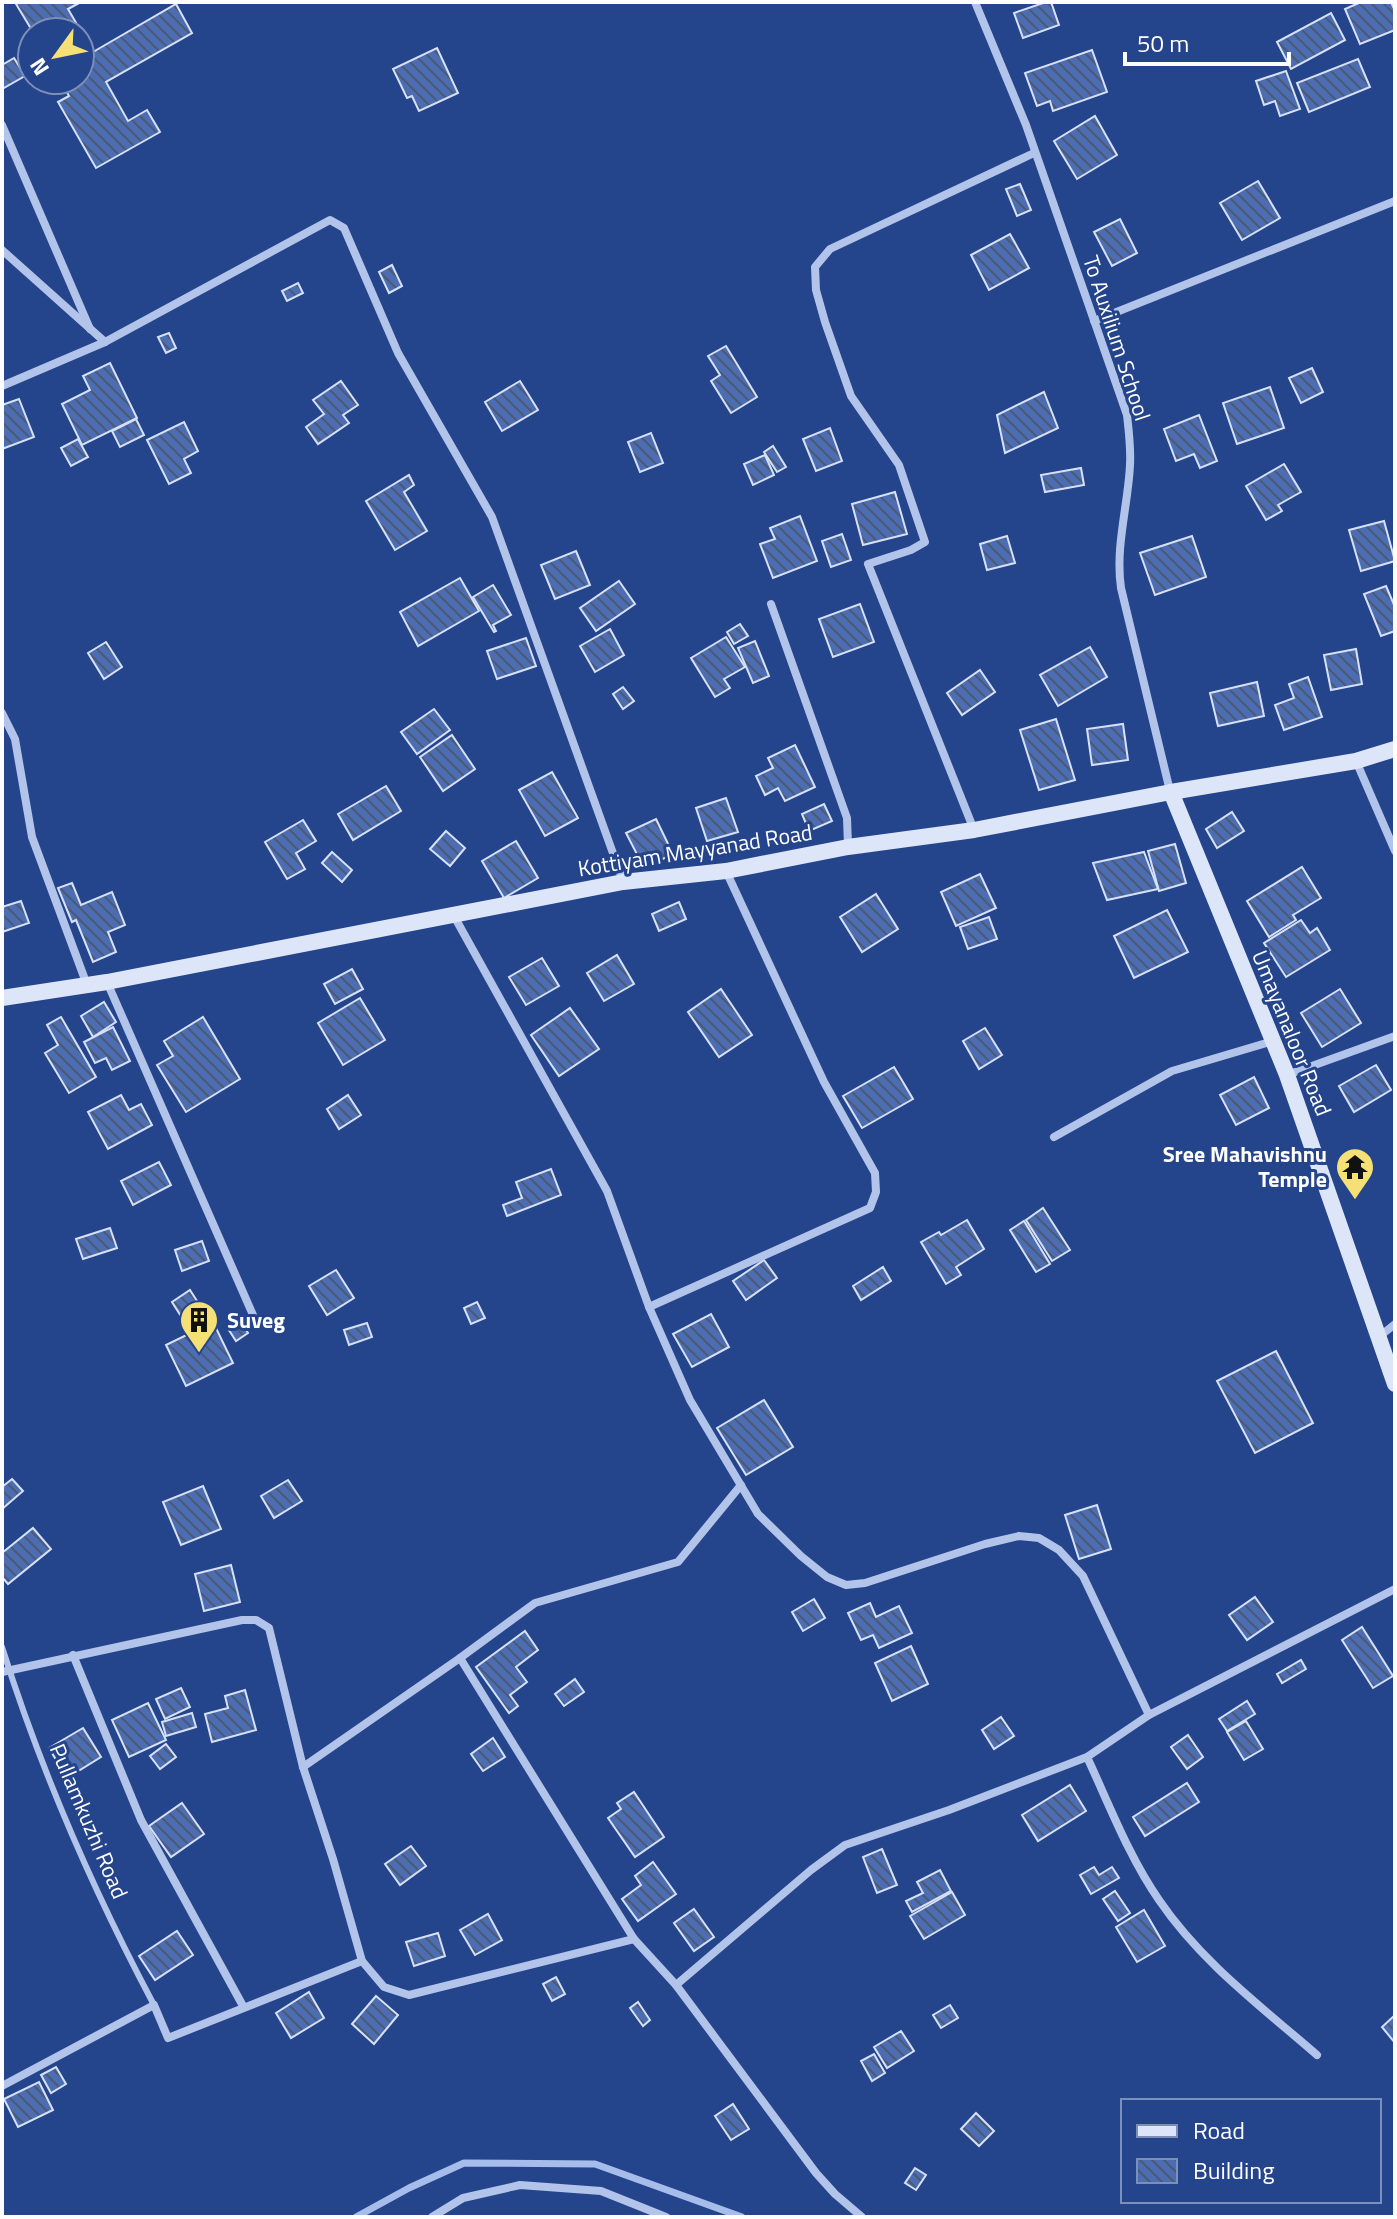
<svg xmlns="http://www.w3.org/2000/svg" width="1397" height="2219" font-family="'Titillium Web',sans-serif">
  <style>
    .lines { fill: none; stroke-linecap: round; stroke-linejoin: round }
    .stream { stroke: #a6bdeb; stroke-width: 7 }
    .building { fill: url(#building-back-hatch); stroke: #d6e1f8; stroke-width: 2 }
    .lane { stroke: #b2c4ea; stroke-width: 6 }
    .street { stroke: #b2c4ea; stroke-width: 8 }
    .secondary { stroke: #dde5f8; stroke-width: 16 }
    .labels { text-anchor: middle; stroke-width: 6; stroke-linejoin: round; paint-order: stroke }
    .street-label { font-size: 22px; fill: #fff; stroke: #24448b }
    .poi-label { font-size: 22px; font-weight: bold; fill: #fff; stroke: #24448b; text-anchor: end }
  </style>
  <defs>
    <pattern id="building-back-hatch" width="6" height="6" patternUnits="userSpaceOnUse" patternTransform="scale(2)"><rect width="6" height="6" fill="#4c6db2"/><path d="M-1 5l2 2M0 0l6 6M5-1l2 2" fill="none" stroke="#4c5975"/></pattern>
  </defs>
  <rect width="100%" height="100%" fill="#24448b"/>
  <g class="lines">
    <!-- stream -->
    <path class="stream" d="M356,2217l53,-29 55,-25 131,1 147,53"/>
  </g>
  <!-- building -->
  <g class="building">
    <path d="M20,2h61l-13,7 25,43 83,-48 16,29 -86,49 22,39 19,-11 13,22 -64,36 -38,-66 11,-6 -9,-16h20v-48h-47l-17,-28z"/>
    <path d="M1046,2h5l8,23 -36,13 -9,-25z"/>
    <path d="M1361,2h30l4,9v19l-35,14 -15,-35z"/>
    <path d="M1331,13l14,27 -54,29 -14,-27z"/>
    <path d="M437,48l21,45 -39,18 -7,-15 -5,2 -14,-29z"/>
    <path d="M1092,50l15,42 -54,19 -3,-10 -13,5 -12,-33z"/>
    <path d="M14,58l11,18 -23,13v-24z"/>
    <path d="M1358,59l12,28 -61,25 -12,-29z"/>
    <path d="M1286,71l14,38 -20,7 -5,-15 -11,4 -8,-24z"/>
    <path d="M1095,116l22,39 -40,24 -23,-38z"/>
    <path d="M1258,181l22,37 -38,22 -22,-37z"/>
    <path d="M1020,184l11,26 -14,6 -11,-27z"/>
    <path d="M1120,219l17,34 -25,13 -18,-34z"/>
    <path d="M1010,234l19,34 -40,22 -18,-35z"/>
    <path d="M392,265l10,21 -13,7 -10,-21z"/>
    <path d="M298,283l5,10 -16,8 -5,-10z"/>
    <path d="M169,333l7,15 -10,5 -8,-16z"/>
    <path d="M726,346l31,51 -26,16 -20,-32 9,-6 -12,-19z"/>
    <path d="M110,363l27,55 -55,27 -20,-41 28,-14 -7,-14z"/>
    <path d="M1312,368l11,24 -22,11 -12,-25z"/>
    <path d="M341,381l17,24 -15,10 6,8 -31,21 -12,-17 18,-13 -11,-14z"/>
    <path d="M520,381l18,29 -36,21 -17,-29z"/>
    <path d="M1270,387l14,41 -47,16 -14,-41z"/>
    <path d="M1044,392l14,36 -53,25 -8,-38z"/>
    <path d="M19,399l15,38 -32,12v-44z"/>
    <path d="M1199,415l18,46 -17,7 -6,-14 -18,7 -12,-32z"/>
    <path d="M136,419l8,16 -24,12 -8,-16z"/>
    <path d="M184,422l14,29 -14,8 7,14 -22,11 -22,-44z"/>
    <path d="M830,428l12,33 -26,10 -13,-32z"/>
    <path d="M651,433l12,30 -23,9 -12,-30z"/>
    <path d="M78,439l10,18 -17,9 -10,-18z"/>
    <path d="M773,446l13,21 -9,5 -13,-20z"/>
    <path d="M765,455l9,20 -21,10 -9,-21z"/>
    <path d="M1284,464l17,28 -23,13 4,6 -16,9 -20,-34z"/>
    <path d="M1081,468l3,17 -39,7 -4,-17z"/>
    <path d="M409,475l5,10 -10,7 23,39 -32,19 -29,-49z"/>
    <path d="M895,492l12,42 -44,11 -11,-41z"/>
    <path d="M800,516l17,45 -44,17 -13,-34 15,-5 -5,-11z"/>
    <path d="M1384,521l11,40 -34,10 -12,-41z"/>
    <path d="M842,534l9,26 -20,7 -9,-26z"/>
    <path d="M1007,536l8,27 -28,7 -7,-26z"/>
    <path d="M1192,536l14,41 -51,18 -15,-42z"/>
    <path d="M576,551l14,34 -35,14 -14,-34z"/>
    <path d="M460,578l19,33 -61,35 -18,-34z"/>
    <path d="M619,581l16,23 -39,27 -16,-23z"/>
    <path d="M493,585l18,30 -18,10 3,6 -2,1 -21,-35z"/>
    <path d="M1386,586l9,21v24l-14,5 -17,-42z"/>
    <path d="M860,604l14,38 -41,15 -14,-38z"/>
    <path d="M740,624l8,12 -14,8 -7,-12z"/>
    <path d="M610,629l14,26 -29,17 -15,-26z"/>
    <path d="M726,637l19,30 -21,12 6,9 -15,9 -24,-39z"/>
    <path d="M526,638l10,28 -39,13 -10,-28z"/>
    <path d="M755,641l14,35 -16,7 -15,-35z"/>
    <path d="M106,642l16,25 -18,12 -16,-26z"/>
    <path d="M1090,647l17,30 -49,29 -18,-31z"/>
    <path d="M1356,649l6,35 -31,6 -7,-35z"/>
    <path d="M980,670l15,22 -33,23 -15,-22z"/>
    <path d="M1308,677l14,40 -38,13 -9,-25 19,-7 -5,-14z"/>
    <path d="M1257,682l7,34 -46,10 -8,-33z"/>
    <path d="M623,687l11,14 -11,8 -10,-15z"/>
    <path d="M434,709l16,21 -33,24 -16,-22z"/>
    <path d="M1056,719l19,61 -36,10 -19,-60z"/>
    <path d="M1123,724l5,36 -36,5 -5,-36z"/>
    <path d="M452,735l23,34 -32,22 -23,-34z"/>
    <path d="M795,745l20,42 -30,14 -7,-13 -13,7 -9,-19 17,-8 -5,-10z"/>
    <path d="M552,772l26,46 -33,18 -26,-46z"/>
    <path d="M386,786l15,25 -48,29 -15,-26z"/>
    <path d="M726,798l12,34 -31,9 -11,-33z"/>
    <path d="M824,804l8,17 -23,10 -7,-17z"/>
    <path d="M1232,812l12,19 -27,17 -11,-19z"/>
    <path d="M656,819l17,35 -29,14 -18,-35z"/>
    <path d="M303,820l13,21 -20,12 9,16 -18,10 -22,-37z"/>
    <path d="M446,831l19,17 -15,18 -20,-17z"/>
    <path d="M516,841l22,37 -34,20 -22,-37z"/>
    <path d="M1175,844l11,39 -27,8 -11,-40z"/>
    <path d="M332,852l20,18 -10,12 -20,-19z"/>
    <path d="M1144,852l14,37 -51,11 -14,-37z"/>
    <path d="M1302,867l19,31 -28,17 3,5 -27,17 -22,-36z"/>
    <path d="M980,874l16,34 -40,18 -15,-34z"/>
    <path d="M72,883l9,22 31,-13 13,33 -17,7 8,20 -23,10 -17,-42 -4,2 -14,-34z"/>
    <path d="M876,894l22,35 -36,23 -22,-35z"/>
    <path d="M21,901l8,22 -27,9v-25z"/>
    <path d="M679,902l7,17 -27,12 -7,-17z"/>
    <path d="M1167,910l21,42 -54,26 -20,-42z"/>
    <path d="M989,917l8,22 -29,10 -8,-22z"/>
    <path d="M1301,920l9,13 7,-5 13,22 -44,27 -22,-34z"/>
    <path d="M617,955l17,29 -30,17 -17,-28z"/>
    <path d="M542,958l17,28 -33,19 -17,-28z"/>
    <path d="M352,969l11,20 -28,15 -11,-20z"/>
    <path d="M721,989l31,46 -33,22 -31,-45z"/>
    <path d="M1340,989l21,34 -39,24 -21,-34z"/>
    <path d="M360,998l25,42 -42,25 -25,-42z"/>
    <path d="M104,1002l12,20 -23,15 -12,-21z"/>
    <path d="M570,1008l29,41 -40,27 -28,-41z"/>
    <path d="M61,1017l35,60 -27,16 -24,-40 13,-8 -11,-20z"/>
    <path d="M203,1017l37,62 -54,33 -29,-47 16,-9 -9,-15z"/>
    <path d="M113,1027l17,34 -18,9 -6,-12 -11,5 -11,-21z"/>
    <path d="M985,1028l17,27 -23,14 -16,-28z"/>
    <path d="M1376,1065l15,25 -37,22 -15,-26z"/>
    <path d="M894,1067l19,32 -51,29 -19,-32z"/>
    <path d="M1254,1077l15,31 -33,17 -16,-30z"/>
    <path d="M121,1095l8,15 12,-6 11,21 -44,24 -20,-37z"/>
    <path d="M348,1095l13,20 -22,14 -12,-20z"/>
    <path d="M1350,1153l9,22 -11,5 -9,-22z"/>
    <path d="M159,1162l12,23 -38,20 -12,-24z"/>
    <path d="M551,1169l10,26 -54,21 -4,-11 19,-7 -6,-16z"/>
    <path d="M1043,1208l27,42 -18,11 -26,-41z"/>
    <path d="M967,1220l17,29 -28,18 5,8 -15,9 -25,-42 18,-10 2,3z"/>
    <path d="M1024,1221l26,43 -14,8 -26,-42z"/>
    <path d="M110,1228l7,20 -34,11 -7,-20z"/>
    <path d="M202,1241l7,20 -27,10 -7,-21z"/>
    <path d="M764,1260l13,18 -31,22 -13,-19z"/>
    <path d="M883,1267l8,14 -30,19 -8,-14z"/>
    <path d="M336,1270l18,28 -27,17 -18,-29z"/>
    <path d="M190,1290l14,22 -18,12 -14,-22z"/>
    <path d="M477,1302l8,16 -14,6 -7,-16z"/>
    <path d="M711,1314l18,33 -37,20 -19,-33z"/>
    <path d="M240,1320l8,13 -12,8 -9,-14z"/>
    <path d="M213,1322l20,41 -47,23 -20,-41z"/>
    <path d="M367,1323l5,14 -23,8 -5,-15z"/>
    <path d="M1276,1351l37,72 -58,30 -38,-72z"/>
    <path d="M764,1400l29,47 -47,28 -29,-47z"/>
    <path d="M12,1479l11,12 -21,18v-22z"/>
    <path d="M288,1480l14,21 -28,17 -13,-22z"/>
    <path d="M203,1486l18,43 -40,16 -18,-43z"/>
    <path d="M1097,1505l14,44 -32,10 -14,-44z"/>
    <path d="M33,1528l18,21 -43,35 -6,-7v-24z"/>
    <path d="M231,1565l9,37 -36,9 -9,-37z"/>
    <path d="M1255,1597l18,25 -26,18 -18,-25z"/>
    <path d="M814,1599l11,19 -22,13 -11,-19z"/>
    <path d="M870,1603l6,14 23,-11 13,27 -33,15 -6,-13 -12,5 -13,-27z"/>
    <path d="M1362,1627l31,49 -20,12 -31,-48z"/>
    <path d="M525,1631l13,19 -22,17 11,15 -17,13 8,11 -9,7 -33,-46z"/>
    <path d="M911,1646l17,38 -36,17 -17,-38z"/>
    <path d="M1301,1660l5,9 -24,14 -5,-9z"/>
    <path d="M575,1679l9,13 -20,14 -9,-12z"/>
    <path d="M181,1688l9,19 -25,12 -9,-20z"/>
    <path d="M245,1690l11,40 -44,12 -7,-28 23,-6 -3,-12z"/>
    <path d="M1247,1701l8,13 -28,17 -8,-12z"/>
    <path d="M148,1703l18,37 -37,17 -17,-37z"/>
    <path d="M192,1713l4,14 -30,9 -4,-14z"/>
    <path d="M1001,1717l13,19 -20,13 -12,-19z"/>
    <path d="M1246,1721l17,28 -19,11 -17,-28z"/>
    <path d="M83,1728l18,29 -34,21 -18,-30z"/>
    <path d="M1188,1735l15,22 -16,12 -16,-22z"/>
    <path d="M493,1738l12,19 -22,14 -12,-17z"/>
    <path d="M166,1744l10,13 -16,12 -10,-13z"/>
    <path d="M1187,1783l12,19 -54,34 -12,-19z"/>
    <path d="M1070,1785l16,26 -48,30 -16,-26z"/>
    <path d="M634,1792l30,45 -29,20 -27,-39 13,-9 -4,-6z"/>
    <path d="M182,1803l22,31 -33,23 -22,-31z"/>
    <path d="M411,1846l15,20 -26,19 -15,-21z"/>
    <path d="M882,1849l15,36 -20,8 -14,-36z"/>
    <path d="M653,1862l23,32 -38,27 -16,-22 19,-14 -6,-9z"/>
    <path d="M1094,1867l5,8 13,-8 7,11 -28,16 -11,-19z"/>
    <path d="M940,1870l11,21 -39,21 -6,-11 17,-8 -6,-11z"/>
    <path d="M1115,1891l15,22 -12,8 -15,-22z"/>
    <path d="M952,1892l13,23 -41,24 -14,-23z"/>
    <path d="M694,1909l20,28 -20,14 -20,-28z"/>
    <path d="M1144,1910l21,36 -28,16 -21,-35z"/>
    <path d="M488,1914l14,26 -27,15 -15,-25z"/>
    <path d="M177,1931l16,24 -38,25 -16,-24z"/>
    <path d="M438,1933l7,23 -31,10 -8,-24z"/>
    <path d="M556,1977l9,17 -13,7 -9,-17z"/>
    <path d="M309,1992l15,26 -33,20 -15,-25z"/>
    <path d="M376,1996l22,19 -24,29 -22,-20z"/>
    <path d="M638,2002l12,18 -7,6 -13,-18z"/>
    <path d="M950,2005l8,13 -17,10 -8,-13z"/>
    <path d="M1395,2015v28l-13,-16z"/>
    <path d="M901,2031l13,20 -27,17 -13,-21z"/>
    <path d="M874,2054l11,19 -13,8 -11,-20z"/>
    <path d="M56,2067l10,17 -15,9 -10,-18z"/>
    <path d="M39,2082l14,28 -35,17 -14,-28z"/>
    <path d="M733,2104l16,25 -18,11 -16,-24z"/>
    <path d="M976,2113l18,18 -15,15 -18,-17z"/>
    <path d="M915,2168l11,7 -10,15 -11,-7z"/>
  </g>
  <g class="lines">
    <!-- lane -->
    <path class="lane" d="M2,1647c39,124 91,243 152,358"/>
    <!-- street -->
    <g class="street">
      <path d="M975,2l51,123 101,290c2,17 4,33 3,50 -2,41 -15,82 -9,123l49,203"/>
      <path d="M2,125l88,204"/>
      <path d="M2,250l103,92"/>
      <path d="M1094,321l301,-120"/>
      <path d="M2,386l103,-44 225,-122 14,8 54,125 94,164 131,364"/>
      <path d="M771,604l76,214 1,28"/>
      <path d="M2,713l13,26 17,98 55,148"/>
      <path d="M1356,761l39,90"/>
      <path d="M974,830l-106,-266 43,-14 14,-8 -26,-77 -48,-69 -26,-74 -9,-32 -1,-23 15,-18 204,-96"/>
      <path d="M454,916l153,275 42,116 41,93 68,114 43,42 26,21 19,8 19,-2 120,-39 34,-8 20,2 20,12 24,26 66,139"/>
      <path d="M107,982l146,333"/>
      <path d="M1287,1075l108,-39"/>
      <path d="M1054,1137l118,-66 101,-30"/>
      <path d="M649,1307l221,-99 6,-16 -1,-19 -51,-91 -98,-211"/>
      <path d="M1380,1336l15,-12"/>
      <path d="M73,1655l68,165 102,186"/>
      <path d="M460,1658l75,-55 143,-41 63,-77"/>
      <path d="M2,1672l240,-52h14l13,8 34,139 30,92 29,102 22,26 25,8 225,-56"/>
      <path d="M1087,1757c22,47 42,100 72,143 42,62 103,107 158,155"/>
      <path d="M303,1767l157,-109 174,281 42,46 140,188 19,21 27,23"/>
      <path d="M676,1985l135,-115 34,-25 104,-35 138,-53 62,-42 246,-126"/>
      <path d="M2,2086l152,-81 14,33 194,-77"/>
      <path d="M432,2217l31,-19 57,-13 81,6 65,26"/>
    </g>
    <!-- secondary -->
    <g class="secondary">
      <path d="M1171,792l116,283 108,309"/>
      <path d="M2,998l105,-16 516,-100 103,-11 122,-24 126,-17 197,-38 185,-31 39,-12"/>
    </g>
  </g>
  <!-- icons -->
  <defs>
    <g id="temple-pin" transform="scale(2)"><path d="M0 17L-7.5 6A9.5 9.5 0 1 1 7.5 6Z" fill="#f5e075" stroke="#24448b"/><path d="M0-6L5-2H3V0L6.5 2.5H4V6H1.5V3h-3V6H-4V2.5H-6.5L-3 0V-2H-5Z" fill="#111"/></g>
    <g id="building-pin" transform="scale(2)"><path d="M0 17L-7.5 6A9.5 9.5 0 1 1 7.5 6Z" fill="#f5e075" stroke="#24448b"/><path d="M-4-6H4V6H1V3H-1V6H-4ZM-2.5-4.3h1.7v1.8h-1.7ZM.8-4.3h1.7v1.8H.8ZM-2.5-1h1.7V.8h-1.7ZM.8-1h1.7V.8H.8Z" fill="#111"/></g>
  </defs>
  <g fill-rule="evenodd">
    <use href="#temple-pin" x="1355" y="1167"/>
    <use href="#building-pin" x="199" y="1320"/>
  </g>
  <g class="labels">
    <!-- street labels -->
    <g class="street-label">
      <text transform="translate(1117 338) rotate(72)" y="8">To Auxilium School</text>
      <text transform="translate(695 850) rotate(-9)" y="8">Kottiyam Mayyanad Road</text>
      <text transform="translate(1292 1033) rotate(68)" y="8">Umayanaloor Road</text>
      <text transform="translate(89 1821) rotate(67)" y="8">Pullamkuzhi Road</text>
    </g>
    <!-- poi labels -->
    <g class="poi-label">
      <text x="1327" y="1162">Sree Mahavishnu<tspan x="1327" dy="25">Temple</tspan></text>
      <text x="227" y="1328" text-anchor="start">Suveg</text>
    </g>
  </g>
  <!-- border -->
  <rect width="1397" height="2219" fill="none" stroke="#ffffff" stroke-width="8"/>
  <!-- legend -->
  <rect x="1121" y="2099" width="260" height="104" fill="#24448b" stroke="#7c8fb9" stroke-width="2"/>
  <rect x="1137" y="2125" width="40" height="12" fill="#dde5f8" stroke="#7c8fb9" stroke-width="2"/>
  <text x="1193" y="2139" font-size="24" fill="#ffffff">Road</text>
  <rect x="1137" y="2159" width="40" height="24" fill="url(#building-back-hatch)" stroke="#7c8fb9" stroke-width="2"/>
  <text x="1193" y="2179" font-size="24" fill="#ffffff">Building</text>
  <!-- north arrow -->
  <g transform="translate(56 56) rotate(237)"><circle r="38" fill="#24448b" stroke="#7c8fb9" stroke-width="2"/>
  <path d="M0-6L14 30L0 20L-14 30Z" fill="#f5e075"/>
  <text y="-12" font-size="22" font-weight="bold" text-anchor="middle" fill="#ffffff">N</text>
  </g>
  <!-- scale -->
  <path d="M1125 52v12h164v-12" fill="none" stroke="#ffffff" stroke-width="4"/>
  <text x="1137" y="52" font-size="24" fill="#ffffff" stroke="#24448b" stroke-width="6" paint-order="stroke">50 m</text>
</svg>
